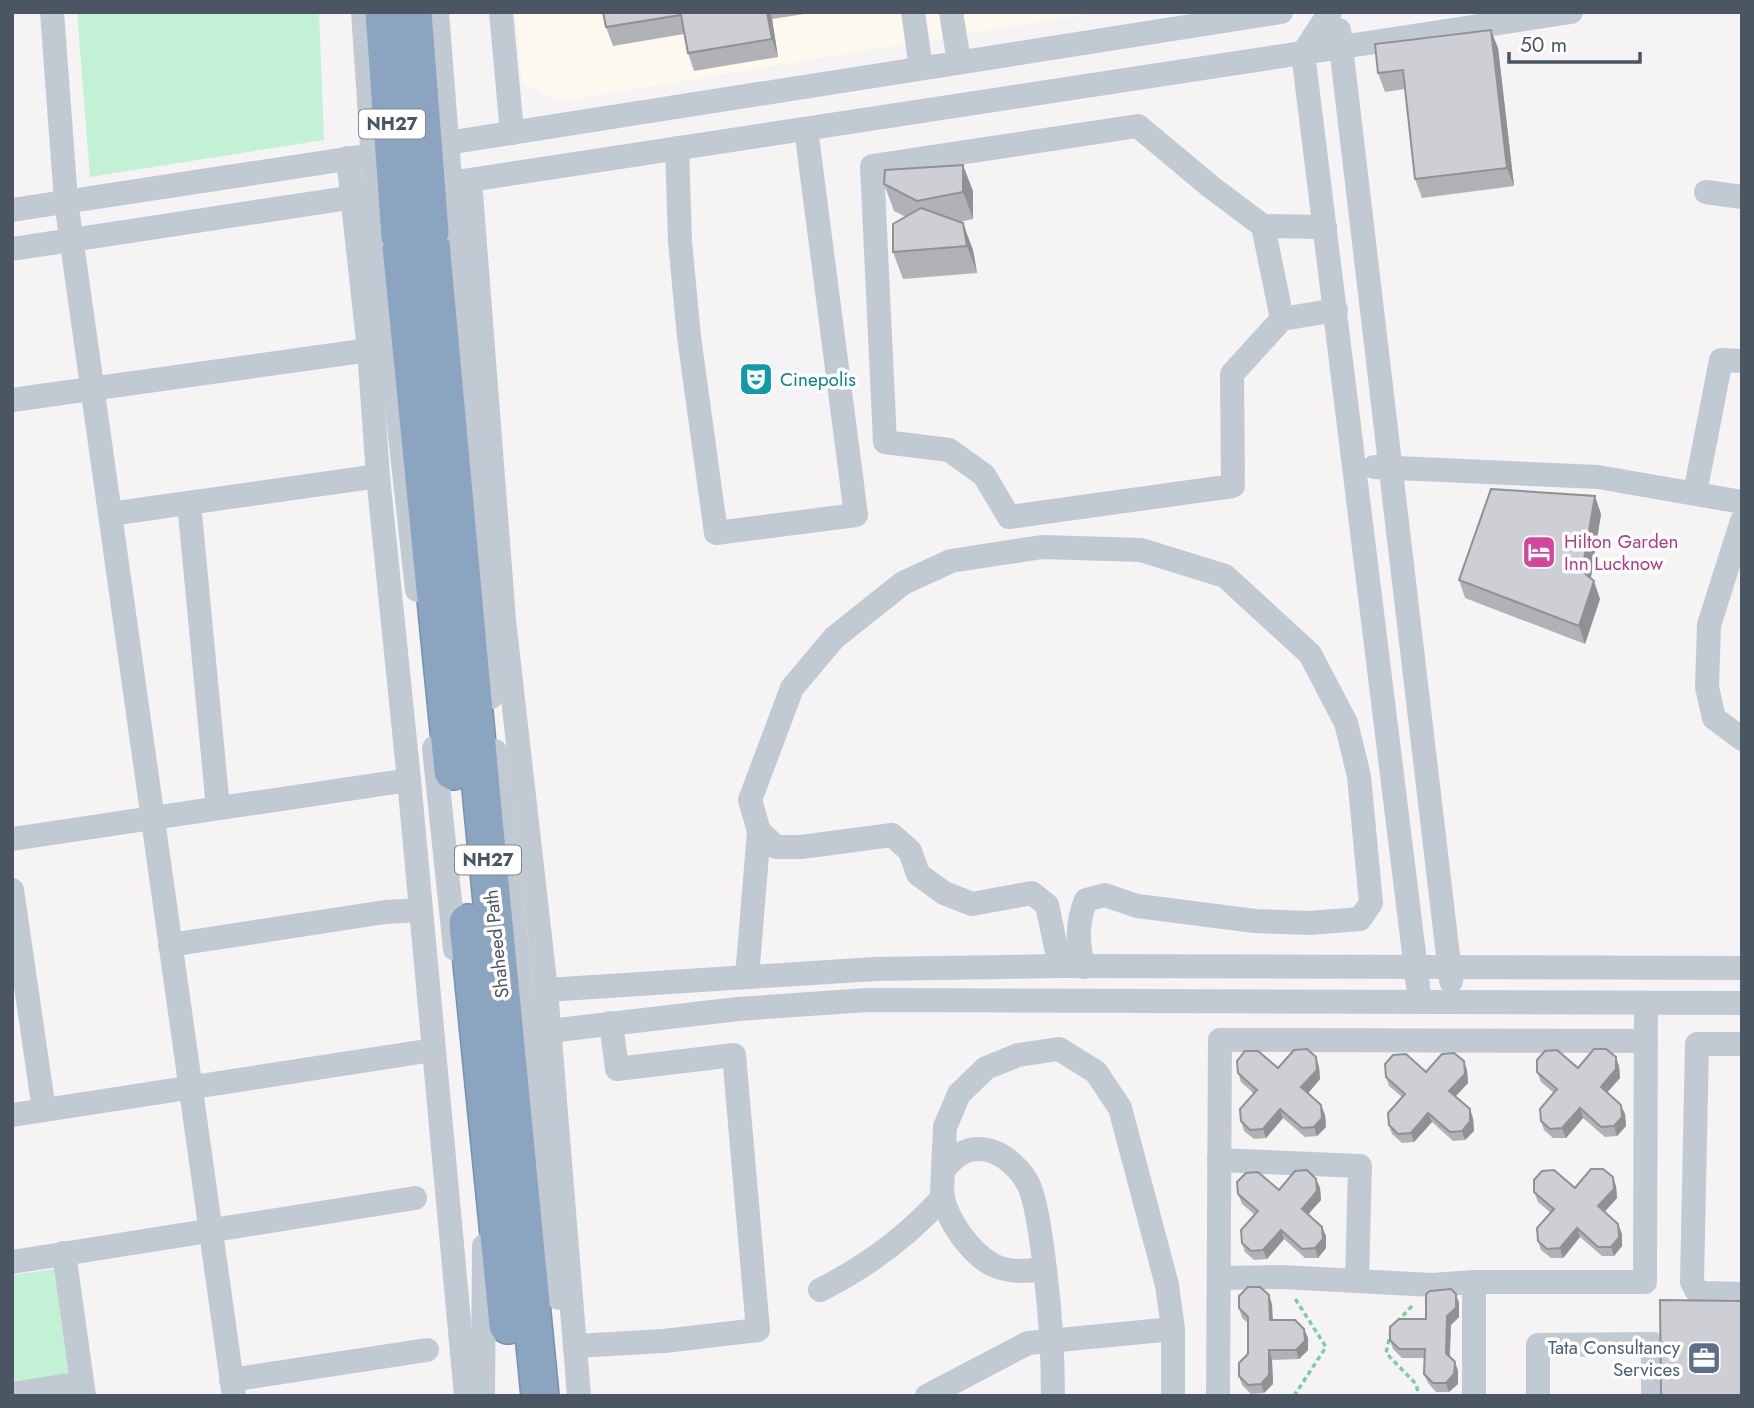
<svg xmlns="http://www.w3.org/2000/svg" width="1754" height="1408" font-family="Jost,sans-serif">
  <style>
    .commercial { fill: #fdf9ef }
    .green { fill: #c3f1d5 }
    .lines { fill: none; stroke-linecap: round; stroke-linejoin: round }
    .highway-casing { stroke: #7690ad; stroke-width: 40 }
    .path { stroke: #7ad0a6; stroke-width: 3.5; stroke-dasharray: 5 3.5; stroke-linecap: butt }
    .minor { stroke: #c1cad2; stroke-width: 24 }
    .highway { stroke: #8ba5c1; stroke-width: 37 }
    .highway-bridge-casing { stroke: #7690ad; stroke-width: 40; stroke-linecap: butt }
    .minor-bridge { stroke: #c1cad2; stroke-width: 24 }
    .highway-bridge { stroke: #8ba5c1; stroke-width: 37 }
    .wall { fill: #b0b2b7 }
    .shaded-wall { fill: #909195 }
    .building { fill: #cdcfd5; stroke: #909195; stroke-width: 2 }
    .labels { text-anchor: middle; stroke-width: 7; stroke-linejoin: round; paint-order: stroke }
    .shield { fill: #fff; stroke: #808990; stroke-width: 2 }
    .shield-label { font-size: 18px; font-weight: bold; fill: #4a5661 }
    .culture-label { font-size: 19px; fill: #0d838f; stroke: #fff; text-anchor: start }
    .hotel-label { font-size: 19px; fill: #b23c85; stroke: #fff; text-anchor: start }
    .street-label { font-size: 19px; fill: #4a5661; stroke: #fff }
    .service-label { font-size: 19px; fill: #4e5e75; stroke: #fff; text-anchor: end }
  </style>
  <rect width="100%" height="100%" fill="#f5f3f3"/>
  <!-- commercial -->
  <path class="commercial" d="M516,12h566v3l-527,87 -18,-13 -15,-5z"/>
  <!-- green -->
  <g class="green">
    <path d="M77,12h242l5,128 -234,37z"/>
    <path d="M55,1269l16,107 -59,9v-110z"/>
  </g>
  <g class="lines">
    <!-- highway casing -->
    <g class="highway-casing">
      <g id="highway">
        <path d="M430,232l53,578 57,586"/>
        <path d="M400,236l53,535"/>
        <path d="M468,923l40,402"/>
      </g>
    </g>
    <!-- path -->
    <g class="path">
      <path d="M1397,1322l16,-17"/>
      <path d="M1391,1331l-5,22 30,31 3,12"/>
      <path d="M1294,1396l32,-49 -32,-50"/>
    </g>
    <!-- minor -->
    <g class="minor">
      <path d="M52,12l14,189 168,1195"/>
      <path d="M501,12l11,121"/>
      <path d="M913,12l8,56"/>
      <path d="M951,12l8,50"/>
      <path d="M1330,12l-27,41 117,949"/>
      <path d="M1339,30l112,951"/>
      <path d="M428,146l853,-134"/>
      <path d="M677,148l3,93 9,96 27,196 140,-18 -50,-386"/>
      <path d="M348,158l21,192 9,126 31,304 57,616"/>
      <path d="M470,180l34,440 42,370 33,406"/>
      <path d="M430,186l1141,-174"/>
      <path d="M1706,192l36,5"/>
      <path d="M12,210l380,-58"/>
      <path d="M1263,226l62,1"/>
      <path d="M454,230l37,467"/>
      <path d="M378,235l39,355"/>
      <path d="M12,249l382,-58"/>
      <path d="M1282,319l-19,-93 -52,-39 -73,-61 -266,40 13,276 64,8 35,25 25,42 224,-31 -1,-112 50,-55 54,-9"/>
      <path d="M12,400l357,-50"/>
      <path d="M1374,467l224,10 144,25"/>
      <path d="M1695,493l26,-133 21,1"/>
      <path d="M189,503l29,305"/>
      <path d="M110,514l268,-38"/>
      <path d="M1742,521l-33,104 -2,62 7,31 28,21"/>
      <path d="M434,748l21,201"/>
      <path d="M495,751l51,453 5,60 8,34"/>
      <path d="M12,839l397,-59"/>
      <path d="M12,890l32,220"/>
      <path d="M170,945l215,-33 36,-2"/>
      <path d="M1060,966l-13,-61 -15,-12 -60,11 -28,-11 -26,-19 -8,-23 -18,-16 -91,12h-25l-17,-16 -9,-31 42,-112 42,-50 69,-55 48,-22 91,-14 99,3 84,26 85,78 36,69 13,53 12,127 -11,16 -51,4 -54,-2 -118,-15 -32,-11 -19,5c-10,24 -8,42 -3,67"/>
      <path d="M747,977l12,-146"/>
      <path d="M546,990l329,-21 185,-3 682,2"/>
      <path d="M549,1031l189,-22 129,-9 875,3"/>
      <path d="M1742,1044h-45l-5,238 4,8 7,3 39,1"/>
      <path d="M12,1115l421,-65"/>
      <path d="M1219,1160l141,6 -3,115"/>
      <path d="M943,1170l2,-43 14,-33 27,-26 32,-13 41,-6 37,23 24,36 47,177 6,44v67"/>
      <path d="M64,1253l20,143"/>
      <path d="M12,1262l403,-64"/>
      <path d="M1045,1268c-17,4 -37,5 -54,-4 -21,-12 -43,-43 -48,-66 -2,-8 0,-19 0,-28 13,-15 24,-24 45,-20 17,4 35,21 42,38 7,18 9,39 12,58 7,50 11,99 11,150"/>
      <path d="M1219,1278l63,-1 150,8 42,-3"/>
      <path d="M820,1290c46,-23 88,-54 123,-93"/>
      <path d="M575,1346l89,-5 94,-11 -24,-275 -117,14 -6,-46"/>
      <path d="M231,1380l196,-30"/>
      <path d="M12,1394l70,-11"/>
      <path d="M483,1396l1,-150"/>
      <path d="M927,1396l101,-53 145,-14"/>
      <path d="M1218,1396l2,-356 426,1"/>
      <path d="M1474,1396v-114h171l1,-279"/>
      <path d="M1538,1396v-51l115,-1v52"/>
    </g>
    <!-- highway -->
    <use href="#highway" class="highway"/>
    <!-- highway-bridge casing -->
    <g class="highway-bridge-casing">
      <g id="highway-bridge">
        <path d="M384,12l16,224"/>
        <path d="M413,12l17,220"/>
      </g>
    </g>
    <!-- minor-bridge -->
    <g class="minor-bridge">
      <path d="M363,12l15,223"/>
      <path d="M437,12l17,218"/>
    </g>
    <!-- highway-bridge -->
    <use href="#highway-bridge" class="highway-bridge"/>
  </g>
  <!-- wall -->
  <g class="wall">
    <path d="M603,12h214l-45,7 6,38 -84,14 -6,-18 -4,-19 -71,12 -7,-19z"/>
    <path d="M1498,48l16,138 -92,12 -7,-19 -10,-90 -20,3 -7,-19z"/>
    <path d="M884,184l89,7v28l-14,3 14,28 4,23 -74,6 -10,-27 13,-35 -12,-6z"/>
    <path d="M1601,514l-10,64 9,21 -15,45 -120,-46 -6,-18z"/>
    <path d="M1316,1057l3,10 1,12 -12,14 13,12 4,10 1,12 -9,9 -12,1 -22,-19 -17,20 -12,1 -10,-8 -3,-10 13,-27 -13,-12 -3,-9 40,-5z"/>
    <path d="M1619,1066l1,12 -13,14 18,22 1,12 -9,10 -12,1 -22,-19 -17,20h-13l-9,-8 -3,-9 13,-28 -13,-11 -4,-10z"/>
    <path d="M1467,1070l1,13 -13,14 18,21 1,13 -9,9 -12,1 -21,-19 -18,20 -12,1 -10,-9 -3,-9 13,-28 -13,-11 -3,-9 40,-5z"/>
    <path d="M1316,1179l4,9 1,12 -13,14 18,22v12l-8,10h-13l-21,-19 -17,20 -13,1 -9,-8 -3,-9 13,-28 -13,-11 -4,-10 41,-4z"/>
    <path d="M1616,1186l1,12 -13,14 14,12 4,10v12l-8,10h-12l-22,-19 -17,21h-12l-10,-8 -3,-9 13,-28 -13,-11 -4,-10 41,-4z"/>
    <path d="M1456,1294l3,9v14l-8,8 -1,32 5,5 3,9v13l-9,8h-13l-8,-9 -4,-9 1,-16h-23l-9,-9 -3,-9 36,-21z"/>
    <path d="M1269,1295l3,10 1,15 31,9 4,9v12l-9,9 -27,1 1,24 -9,9 -13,1 -9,-9 -3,-9 9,-22v-31l-6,-5 -3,-10z"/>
  </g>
  <!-- shaded-wall -->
  <g class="shaded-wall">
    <path d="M767,12h3l2,7 6,38 -6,-18z"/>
    <path d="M1491,30l7,18 16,138 -7,-18z"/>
    <path d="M963,165l10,26v28l-10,-27z"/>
    <path d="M963,223l10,27 4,23 -10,-27z"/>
    <path d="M1595,496l6,18 -12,75 -7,-18z"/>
    <path d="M1594,581l6,18 -15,45 -6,-18z"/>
    <path d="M1316,1057l3,10 1,12 -15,18 -4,-10z"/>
    <path d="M1616,1057l3,9 1,12 -16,18 -3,-9z"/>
    <path d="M1464,1061l3,9 1,13 -16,17 -3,-9z"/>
    <path d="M1321,1105l4,10 1,12 -9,9 -3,-9z"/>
    <path d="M1621,1105l4,9 1,12 -9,10 -3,-10z"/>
    <path d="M1580,1108l3,10 -17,20 -4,-10z"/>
    <path d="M1280,1109l3,9 -17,20 -3,-9z"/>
    <path d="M1470,1109l3,9 1,13 -9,9 -3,-9z"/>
    <path d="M1428,1113l4,9 -18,20 -3,-9z"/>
    <path d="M1613,1177l3,9 1,12 -16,18 -3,-10z"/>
    <path d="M1316,1179l4,9 1,12 -16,18 -3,-9z"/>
    <path d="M1618,1224l4,10v12l-8,10 -3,-9z"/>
    <path d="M1322,1227l4,9v12l-8,10 -3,-10z"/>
    <path d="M1577,1228l3,9 -17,21 -3,-10z"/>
    <path d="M1281,1230l3,9 -17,20 -4,-9z"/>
    <path d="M1456,1294l3,9v14l-8,8 -2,37 -3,-9 1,-37z"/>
    <path d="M1269,1295l3,10 1,25 -3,-10z"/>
    <path d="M1304,1329l4,9v12l-9,9 -3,-9z"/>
    <path d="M1269,1350l3,10 1,24 -9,9 -3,-9z"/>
    <path d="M1455,1362l3,9v13l-9,8 -3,-9z"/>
  </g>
  <!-- building -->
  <g class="building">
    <path d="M603,12h164l5,27 -84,14 -7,-38 -75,12z"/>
    <path d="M1491,30l16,138 -92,11 -12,-109 -25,3 -3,-29z"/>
    <path d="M963,165v27l-46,9 -33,-17 1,-14z"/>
    <path d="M921,208l42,15 4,23 -74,6v-28z"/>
    <path d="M1491,489l104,7 -13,75 12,10 -15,45 -120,-46z"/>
    <path d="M1307,1049l9,8 1,13 -16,17 20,18 1,13 -8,9 -12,1 -22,-19 -17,20 -13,1 -9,-9 -1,-12 17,-19 -19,-17 -1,-12 8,-10h13l20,17 16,-18z"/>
    <path d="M1594,1049h12l10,8v12l-15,18 20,18 1,12 -8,9 -13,1 -21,-19 -18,20 -12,1 -9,-8 -1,-12 17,-20 -20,-17v-12l8,-9 12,-1 21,18z"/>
    <path d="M1454,1053l10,8 1,13 -16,17 21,18v12l-8,10 -12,1 -22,-19 -17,20 -13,1 -9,-9 -1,-12 17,-19 -19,-17 -1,-13 8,-9 13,-1 20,18 16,-18z"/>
    <path d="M1591,1169h12l10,8 1,12 -16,17 20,18 1,13 -8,10h-13l-21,-19 -17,20 -13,1 -9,-8 -1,-13 17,-19 -20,-17v-12l8,-9 12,-1 21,18z"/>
    <path d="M1307,1170l9,9 1,12 -15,18 20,18 1,12 -8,9 -13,1 -21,-19 -18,20 -12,1 -9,-8 -1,-13 17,-19 -20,-17 -1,-12 9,-9 12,-1 21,18 16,-19z"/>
    <path d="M1248,1287h12l9,8 1,25h25l9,9 1,12 -9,9h-27v25l-8,9 -13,1 -9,-9v-13l9,-9v-37l-9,-9v-12z"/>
    <path d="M1451,1289l5,5v14l-9,8 -1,37 9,9 -1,12 -8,9h-13l-9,-9 1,-25h-26l-9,-9v-13l9,-8h27v-25l4,-3z"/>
    <path d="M1660,1300l82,1v95h-81z"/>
  </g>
  <!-- icons -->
  <defs>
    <g id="theatre-square" transform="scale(1.75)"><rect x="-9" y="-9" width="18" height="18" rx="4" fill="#0f9aa8" stroke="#fff"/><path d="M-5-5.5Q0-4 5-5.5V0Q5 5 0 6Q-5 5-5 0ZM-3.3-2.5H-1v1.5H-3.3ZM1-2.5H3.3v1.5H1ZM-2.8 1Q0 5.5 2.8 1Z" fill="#fff"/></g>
    <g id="hotel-square" transform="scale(1.75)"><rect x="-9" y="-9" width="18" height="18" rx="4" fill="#d1479c" stroke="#fff"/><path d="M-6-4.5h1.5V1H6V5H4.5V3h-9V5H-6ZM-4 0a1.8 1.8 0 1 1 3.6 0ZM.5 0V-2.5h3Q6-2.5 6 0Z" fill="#fff"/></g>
    <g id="office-square" transform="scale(1.75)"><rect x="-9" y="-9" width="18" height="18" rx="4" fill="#5c6f8a" stroke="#fff"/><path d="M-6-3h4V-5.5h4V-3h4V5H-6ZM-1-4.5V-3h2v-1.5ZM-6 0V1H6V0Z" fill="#fff"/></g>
  </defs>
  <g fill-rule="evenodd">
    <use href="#theatre-square" x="756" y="379"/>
    <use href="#hotel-square" x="1539" y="552"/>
    <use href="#office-square" x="1704" y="1358"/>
  </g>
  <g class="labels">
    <!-- shield labels -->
    <g class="shield">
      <rect x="359" y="109.5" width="66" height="29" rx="5"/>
      <rect x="455" y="845.5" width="66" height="29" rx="5"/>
    </g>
    <g class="shield-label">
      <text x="392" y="130">NH27</text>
      <text x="488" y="866">NH27</text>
    </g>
    <!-- culture labels -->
    <g class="culture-label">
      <text x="780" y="386">Cinepolis</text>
    </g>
    <!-- hotel labels -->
    <g class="hotel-label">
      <text x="1564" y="548">Hilton Garden<tspan x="1564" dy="22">Inn Lucknow</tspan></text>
    </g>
    <!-- street labels -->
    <g class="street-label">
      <text transform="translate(496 944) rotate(-96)" y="7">Shaheed Path</text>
    </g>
    <!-- service labels -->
    <g class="service-label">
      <text x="1680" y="1354">Tata Consultancy<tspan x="1680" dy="22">Services</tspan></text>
    </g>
  </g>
  <!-- border -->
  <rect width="1754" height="1408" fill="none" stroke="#4a5661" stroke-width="28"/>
  <!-- scale -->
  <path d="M1509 52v10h131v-10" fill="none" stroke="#4a5661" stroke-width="3.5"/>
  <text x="1520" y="52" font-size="21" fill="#4a5661" stroke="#ffffff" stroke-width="5" paint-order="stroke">50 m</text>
</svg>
